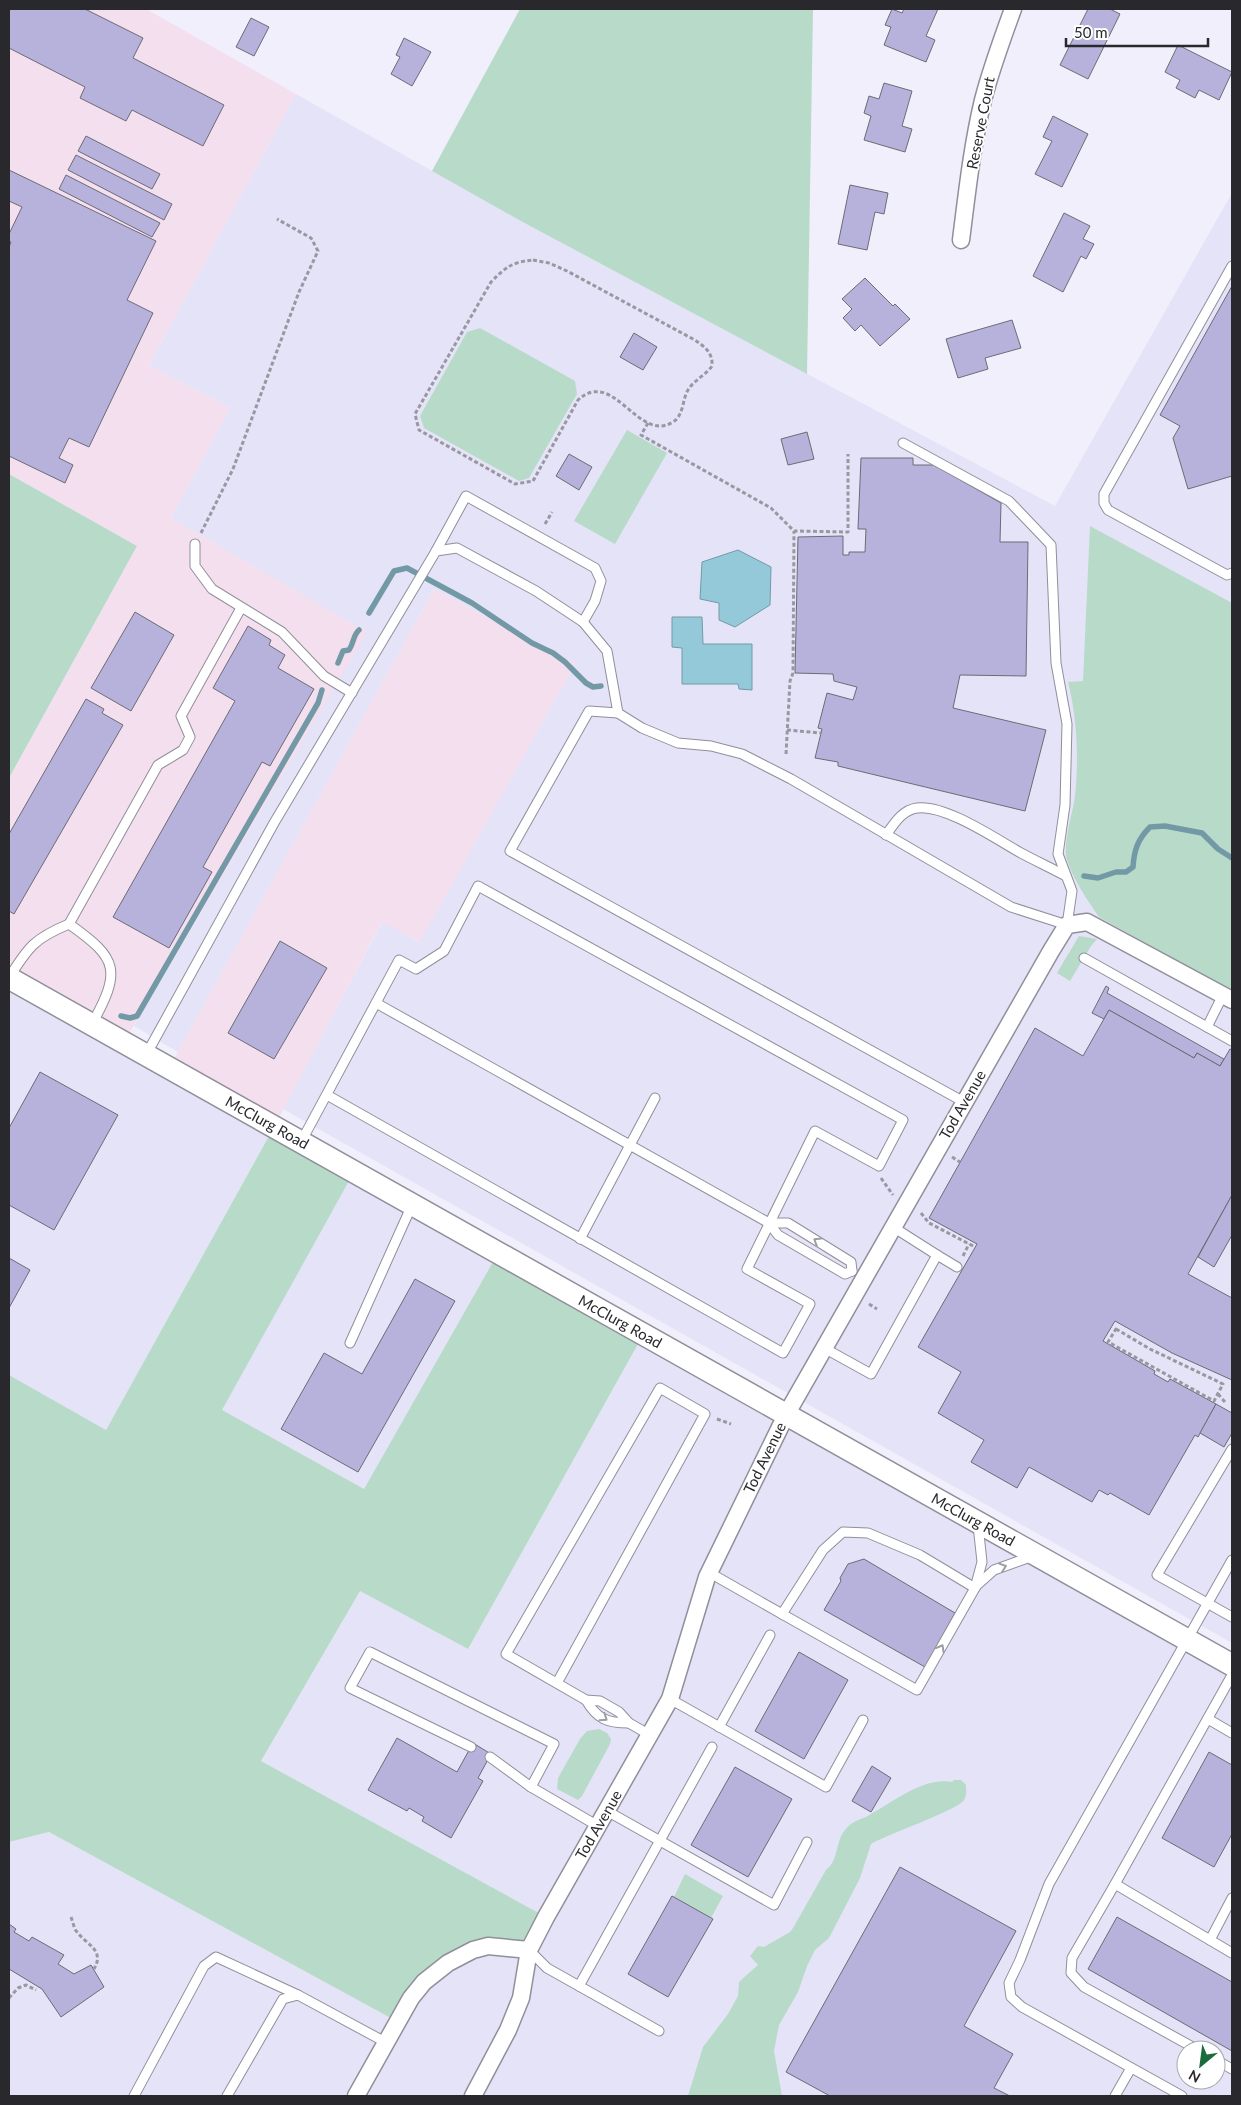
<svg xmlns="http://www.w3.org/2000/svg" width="1241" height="2105" font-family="Lato,sans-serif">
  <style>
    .built { fill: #e5e3f7; fill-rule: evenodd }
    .industrial { fill: #f4dfef }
    .green { fill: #b7dbc8 }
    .water { fill: #94c9da; stroke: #7499a6 }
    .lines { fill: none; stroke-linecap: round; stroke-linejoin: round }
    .stream { stroke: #7499a6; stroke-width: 5.5 }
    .building { fill: #b7b2dc; stroke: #6c6b75 }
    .service-casing { stroke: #908f9a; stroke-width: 11 }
    .minor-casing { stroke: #908f9a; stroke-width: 19 }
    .tertiary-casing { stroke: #908f9a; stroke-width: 24 }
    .path { stroke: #9998a1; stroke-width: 3; stroke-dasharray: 4 2.5; stroke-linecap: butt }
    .service { stroke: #fff; stroke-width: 9 }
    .minor { stroke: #fff; stroke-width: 16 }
    .tertiary { stroke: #fff; stroke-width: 21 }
    .oneway { stroke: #9e9ea0 }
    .labels { text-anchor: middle; stroke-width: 4; stroke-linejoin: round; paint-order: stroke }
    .street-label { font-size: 15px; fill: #28282d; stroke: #fff }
  </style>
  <rect width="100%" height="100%" fill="#f0effb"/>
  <!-- built -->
  <g class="built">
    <path d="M296,94l223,126 536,286 177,-313v1450l-949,-534 100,-188 36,21 156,-278 -141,-75 -256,463 -44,-26 232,-394 -195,-114 59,-110 -81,-43z"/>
    <path d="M9,978l265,149 -168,303 -97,-55z"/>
    <path d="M354,1172l144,81 -134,236 -143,-79z"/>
    <path d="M643,1335l589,330v431h-1223v-254l40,-10 349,190 26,-40 121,-65 -284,-156 99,-170 108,58zM1186,2050h30v30h-30z"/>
  </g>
  <!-- industrial -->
  <g class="industrial">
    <path d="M9,9h137l150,85 -147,271 81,43 -59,110 196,114 -243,410 -115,-64v-200l128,-232 -128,-72z"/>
    <path d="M434,589l141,75 -155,278 -38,-20 -108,205 -105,-59z"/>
  </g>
  <!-- green -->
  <g class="green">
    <path d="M520,9h293l-6,365 -288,-154 -87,-49z"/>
    <path d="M480,328l95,53 2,13 -48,84 -10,3 -95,-53 -4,-12 47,-84z"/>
    <path d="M627,430l40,23 -52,91 -41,-23z"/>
    <path d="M9,474l128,72 -128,232z"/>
    <path d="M1090,526l142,77v389l-133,-75c-11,-16 -26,-38 -32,-57 -5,-16 6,-47 8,-64 4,-38 2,-78 -7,-114l15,-1z"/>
    <path d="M1079,936l18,3 -6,7 -21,35 -13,-8z"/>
    <path d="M274,1127l80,45 -132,238 142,79 134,-236 145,82 -175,314 -108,-58 -99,170 285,156 -17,33 -41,-4 -40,17 -50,59 -349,-190 -40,10v-467l97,55z"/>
    <path d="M599,1729l8,4 4,6 -1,5 -28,52 -4,4 -21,-11 1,-11 22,-39 7,-8z"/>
    <path d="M954,1780h7l5,5c0,5 1,10 -2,15 -8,11 -76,34 -93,44l-11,34 -31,60 -14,12 -8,16 -9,26 -19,33 -5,26 8,45h-94l15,-49 25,-33 10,-18 1,-14 19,-17 -8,-9 8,-10 6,1 26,-15 3,-4 33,-58c13,-10 9,-28 19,-40 7,-10 17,-10 26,-16 24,-13 52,-37 81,-32z"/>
    <path d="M685,1874l38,22 -12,22 -37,-21z"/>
  </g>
  <!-- water -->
  <g class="water">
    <path d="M738,550l33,17 -1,38 -35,22 -16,-7v-17l-19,-4 2,-37z"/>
    <path d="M672,617h30l1,27h49v46l-13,-1 -1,-5h-56v-36l-10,-1z"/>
  </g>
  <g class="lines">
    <!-- stream -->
    <g class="stream">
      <path d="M369,613l25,-42 13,-3 65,35 60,40 21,10 12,9 21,21 7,4 8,-1"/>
      <path d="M338,663l5,-12 6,-1c5,-7 4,-15 10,-20"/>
      <path d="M1084,876l14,2 18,-6h10l7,-5c1,-17 5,-28 17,-40l15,-1 37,7 16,16 14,9"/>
      <path d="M121,1016l9,2 7,-2 181,-313 4,-13"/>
    </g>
  </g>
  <!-- building -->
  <g class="building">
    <path d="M9,9h76l58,29 -10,20 91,47 -21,41 -71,-36 -6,11 -46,-23 5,-11 -76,-39z"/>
    <path d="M892,9l10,4 2,-4h34l-12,27 9,4 -9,22 -42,-17 7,-18 -6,-2z"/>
    <path d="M1088,9h22l10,5 -32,65 -28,-14z"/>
    <path d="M251,18l18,9 -15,29 -18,-9z"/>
    <path d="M404,38l27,14 -19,34 -21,-12 9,-17 -4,-2z"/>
    <path d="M1178,45l54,27 -13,28 -20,-10 -4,8 -19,-10 4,-8 -15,-8z"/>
    <path d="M884,83l28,8 -10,35 10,3 -7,23 -41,-12 7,-24 -7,-3 5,-17 10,3z"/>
    <path d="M1053,116l35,18 -26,53 -27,-13 17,-33 -9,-4z"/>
    <path d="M86,136l74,38 -8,15 -74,-38z"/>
    <path d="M76,155l96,49 -8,16 -96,-50z"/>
    <path d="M9,170l147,71 -29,59 26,13 -64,134 -20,-9 -10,20 14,7 -8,18 -56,-27v-209l2,-5 -2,-1v-7l13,-27 -13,-6z"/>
    <path d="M66,175l94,48 -8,14 -93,-48z"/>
    <path d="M850,185l38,8 -4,21 -9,-2 -8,38 -29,-6z"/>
    <path d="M1064,213l26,13 -7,13 11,5 -8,15 -5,-3 -18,36 -30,-16z"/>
    <path d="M865,278l28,28 2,-2 15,15 -30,27 -19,-21 -6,6 -12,-13 9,-9 -10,-10z"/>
    <path d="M1232,286v190l-44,13 -15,-51 7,-12 -20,-11z"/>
    <path d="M1012,320l9,28 -36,10 3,11 -30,9 -12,-39z"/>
    <path d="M634,333l23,14 -14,23 -23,-13z"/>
    <path d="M807,432l7,27 -26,6 -7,-26z"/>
    <path d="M569,454l23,13 -13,23 -23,-14z"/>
    <path d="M861,458h52v7h21l67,38 -1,39h28l-2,134 -66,-1 -7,33 93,22 -21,81 -187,-45v-4l-23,-4 7,-29 -4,-1 9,-35 26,7 4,-13 -23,-6 -1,-7 -38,-1 3,-136 45,-1v19h6v-3h16l1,-23h-8z"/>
    <path d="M135,612l39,23 -43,76 -40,-23z"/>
    <path d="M248,626l23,14 -2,5 16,10 -7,13 36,21 -44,77 -8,-4 -59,105 9,5 -43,76 -56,-31 122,-216 -22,-13z"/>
    <path d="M86,699l18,10 -2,4 21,12 -109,189 -5,-3v-77z"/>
    <path d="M280,941l47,27 -53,91 -46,-26z"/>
    <path d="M1106,986l3,2 -2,5 115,65 2,1 -4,7 -23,-13 -3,5 -85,-48 -5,9 -12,-6z"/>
    <path d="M1109,1010l85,48 3,-5 23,13 10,-17 2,1v145l-44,79 44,24v82l-60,-27 -57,-32 -12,20 52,30 -1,3 14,8 2,-3 46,25 -18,33 -3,-2 -46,80 -39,-22 -2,2 -9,-5 -7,12 -63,-35 -12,21 -46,-26 13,-22 -46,-27 23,-41 -43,-25 59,-103 -48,-26 106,-190 48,28z"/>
    <path d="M40,1072l78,43 -64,115 -45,-25v-77z"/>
    <path d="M1232,1195v40l-18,32 -16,-10z"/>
    <path d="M9,1258l21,12 -21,38z"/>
    <path d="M415,1279l40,22 -97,171 -77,-43 43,-76 38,21z"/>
    <path d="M1216,1404l16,9v20l-8,14 -24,-14z"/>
    <path d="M864,1559l91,54 -30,54 -101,-57 17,-29 -1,-3 8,-14z"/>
    <path d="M799,1652l49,28 -44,79 -49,-28z"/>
    <path d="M397,1738l60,34 16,-29 18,11 -13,24 5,3 -32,57 -29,-17 2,-4 -15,-9 -2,3 -39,-21z"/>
    <path d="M1209,1752l23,13v69l-18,33 -52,-29z"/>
    <path d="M872,1766l19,12 -20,34 -19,-11z"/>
    <path d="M735,1767l57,32 -44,78 -57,-32z"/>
    <path d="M900,1867l116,64 -52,95 49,28 -19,34 16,8h-180l-44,-24z"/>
    <path d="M672,1896l41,23 -45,78 -40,-23z"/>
    <path d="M1117,1917l115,65v69l-144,-82z"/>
    <path d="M9,1924l7,5 -2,3 15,9 3,-4 32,18 -6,9 16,10 17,-9 13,22 -43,30 -19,-28 -33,-20z"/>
  </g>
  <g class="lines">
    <!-- service casing -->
    <g class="service-casing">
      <g id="service">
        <path d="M1232,266l-128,228v9l4,7 119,65 5,-2"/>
        <path d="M195,544v22l17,23 70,43 42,44 28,17"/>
        <path d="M436,551l30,-55 129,72 6,13 -6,20 -12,21"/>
        <path d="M618,713l-29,-2 -79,140 454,251"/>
        <path d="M886,835c8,-11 16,-25 31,-27 28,-4 79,31 104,45 15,8 30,15 45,23"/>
        <path d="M1084,958l148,83"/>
        <path d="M9,978c19,-31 26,-40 60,-54"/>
        <path d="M376,1003l393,220 9,12 67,39 7,-3"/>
        <path d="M92,1024c29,-53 27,-65 -23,-100l89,-159 25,-15 7,-13 -9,-21 60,-108"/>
        <path d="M1207,1027l16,-32"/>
        <path d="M146,1055l128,-232 162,-272 21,-3 79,43 47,31 24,29 11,62 24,15 36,15 33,3 31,8 49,25 220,128 56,18 5,-34 -14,-37 7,-49 2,-81 -11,-61 -5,-118 -42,-44 -106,-58"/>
        <path d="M301,1142l98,-182 17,9 28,-18 34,-65 425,234 -24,46 -64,-35 -68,138 63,35 -27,49 -456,-258"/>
        <path d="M769,1223h19l63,39 1,9"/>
        <path d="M580,1239l75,-141"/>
        <path d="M937,1255l20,12"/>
        <path d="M350,1343l62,-138"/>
        <path d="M824,1348l47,26 66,-119 -44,-28"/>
        <path d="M1232,1449l-75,126 75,42"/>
        <path d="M710,1573l72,41 41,-64 20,-18 25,1 52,22 55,33"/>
        <path d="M975,1587l19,-17 39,-14"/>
        <path d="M782,1614l135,76 58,-102 7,-26 -4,-37"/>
        <path d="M557,1683l148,-269 -45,-26 -154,266 80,46 14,1 19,11 10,11 21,12"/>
        <path d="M670,1699l156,88 37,-67"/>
        <path d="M586,1700c11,19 21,23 43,23"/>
        <path d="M1208,1719l24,14"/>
        <path d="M719,1727l51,-92"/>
        <path d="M471,1747l-121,-59 20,-36 184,92 -23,43 67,39"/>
        <path d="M490,1757l41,30"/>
        <path d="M607,1811l167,94 33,-63"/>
        <path d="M1115,1884l117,-209"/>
        <path d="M1210,1940l22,-42"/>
        <path d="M529,1950l18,18 32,18 133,-239"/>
        <path d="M579,1986l80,45"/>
        <path d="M1198,2050l-114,-63 -13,-14 1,-15 43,-74 117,69"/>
        <path d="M1216,2060l16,9"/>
        <path d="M134,2096l70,-130 12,-9 82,38"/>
        <path d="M227,2096l56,-97 15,-4 89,48"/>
        <path d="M1115,2096l16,-28"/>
        <path d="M1182,2096l-160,-89 -11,-10 -2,-14 11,-23 29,-76 183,-324"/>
      </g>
    </g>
    <!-- minor casing -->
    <g class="minor-casing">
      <g id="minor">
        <path d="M961,240c6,-47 11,-94 22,-140 8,-31 19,-61 30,-91"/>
        <path d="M356,2096l55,-98 13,-16 24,-19 25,-13 15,-4 41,4 17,-33 124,-218 37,-122 79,-162 265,-464 16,-26 20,-3 145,78"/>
        <path d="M473,2096l35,-66 13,-32 8,-48"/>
      </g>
    </g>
    <!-- tertiary casing -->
    <g class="tertiary-casing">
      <path id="tertiary" d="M9,978l1223,687"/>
    </g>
    <!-- path -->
    <g class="path">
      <path d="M533,260l16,3 18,8 126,68c11,7 20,13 19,27 -6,9 -18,14 -24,24 -6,10 -4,25 -15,32 -35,22 -59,-55 -95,-22l-45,81 -18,3 -96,-54 -4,-16 76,-132c15,-15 21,-20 42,-22z"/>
      <path d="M648,423l-7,12 130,73 23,23 54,1v-78"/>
      <path d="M545,524l7,-12"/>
      <path d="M201,533l32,-64 66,-177 19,-41 -7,-13 -34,-19"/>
      <path d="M787,730l34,3"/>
      <path d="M786,754l4,-73 3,-8 1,-142"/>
      <path d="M952,1157l8,5"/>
      <path d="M881,1178l12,17"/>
      <path d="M921,1213l8,10 46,24"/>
      <path d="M963,1256l6,-12"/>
      <path d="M869,1304l8,5"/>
      <path d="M1116,1329l34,20 73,35 -9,17 -106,-59z"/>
      <path d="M1218,1394l7,8"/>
      <path d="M717,1419l14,5"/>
      <path d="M71,1917c2,5 3,12 6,15 10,13 28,18 17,37"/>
      <path d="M9,1998l9,-10 8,-3 10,5"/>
    </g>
    <!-- service -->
    <use href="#service" class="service"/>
    <!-- minor -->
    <use href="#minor" class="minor"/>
    <!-- tertiary -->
    <use href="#tertiary" class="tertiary"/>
  </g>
  <!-- one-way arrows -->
  <defs><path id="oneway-chevron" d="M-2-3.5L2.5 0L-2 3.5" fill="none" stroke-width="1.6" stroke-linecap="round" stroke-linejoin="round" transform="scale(1.25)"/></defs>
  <g class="oneway">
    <use href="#oneway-chevron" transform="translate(817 1241) rotate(-148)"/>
    <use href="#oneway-chevron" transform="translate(1003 1567) rotate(-19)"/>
    <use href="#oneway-chevron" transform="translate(941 1648) rotate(-61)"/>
    <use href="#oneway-chevron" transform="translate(604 1718) rotate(34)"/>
  </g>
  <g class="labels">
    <!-- street labels -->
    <g class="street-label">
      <text transform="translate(981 123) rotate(-79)" y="5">Reserve Court</text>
      <text transform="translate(963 1105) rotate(-60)" y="5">Tod Avenue</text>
      <text transform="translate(267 1123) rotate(29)" y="5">McClurg Road</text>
      <text transform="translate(620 1322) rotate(29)" y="5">McClurg Road</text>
      <text transform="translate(765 1458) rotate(-64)" y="5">Tod Avenue</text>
      <text transform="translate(973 1520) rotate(29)" y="5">McClurg Road</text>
      <text transform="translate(599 1825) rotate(-60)" y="5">Tod Avenue</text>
    </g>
  </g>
  <!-- border -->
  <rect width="1241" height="2105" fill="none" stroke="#28282d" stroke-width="20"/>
  <!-- north arrow -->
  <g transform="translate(1201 2065) rotate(209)"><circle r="24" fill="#ffffff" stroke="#a9a9ab"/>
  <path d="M0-4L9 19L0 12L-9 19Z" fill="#1b6c3d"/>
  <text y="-8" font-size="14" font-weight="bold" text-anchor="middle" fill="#28282d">N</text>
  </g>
  <!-- scale -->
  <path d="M1066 38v8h142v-8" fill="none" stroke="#28282d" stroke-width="2.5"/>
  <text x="1074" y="38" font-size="15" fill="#28282d" stroke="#ffffff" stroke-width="4" paint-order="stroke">50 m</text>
</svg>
